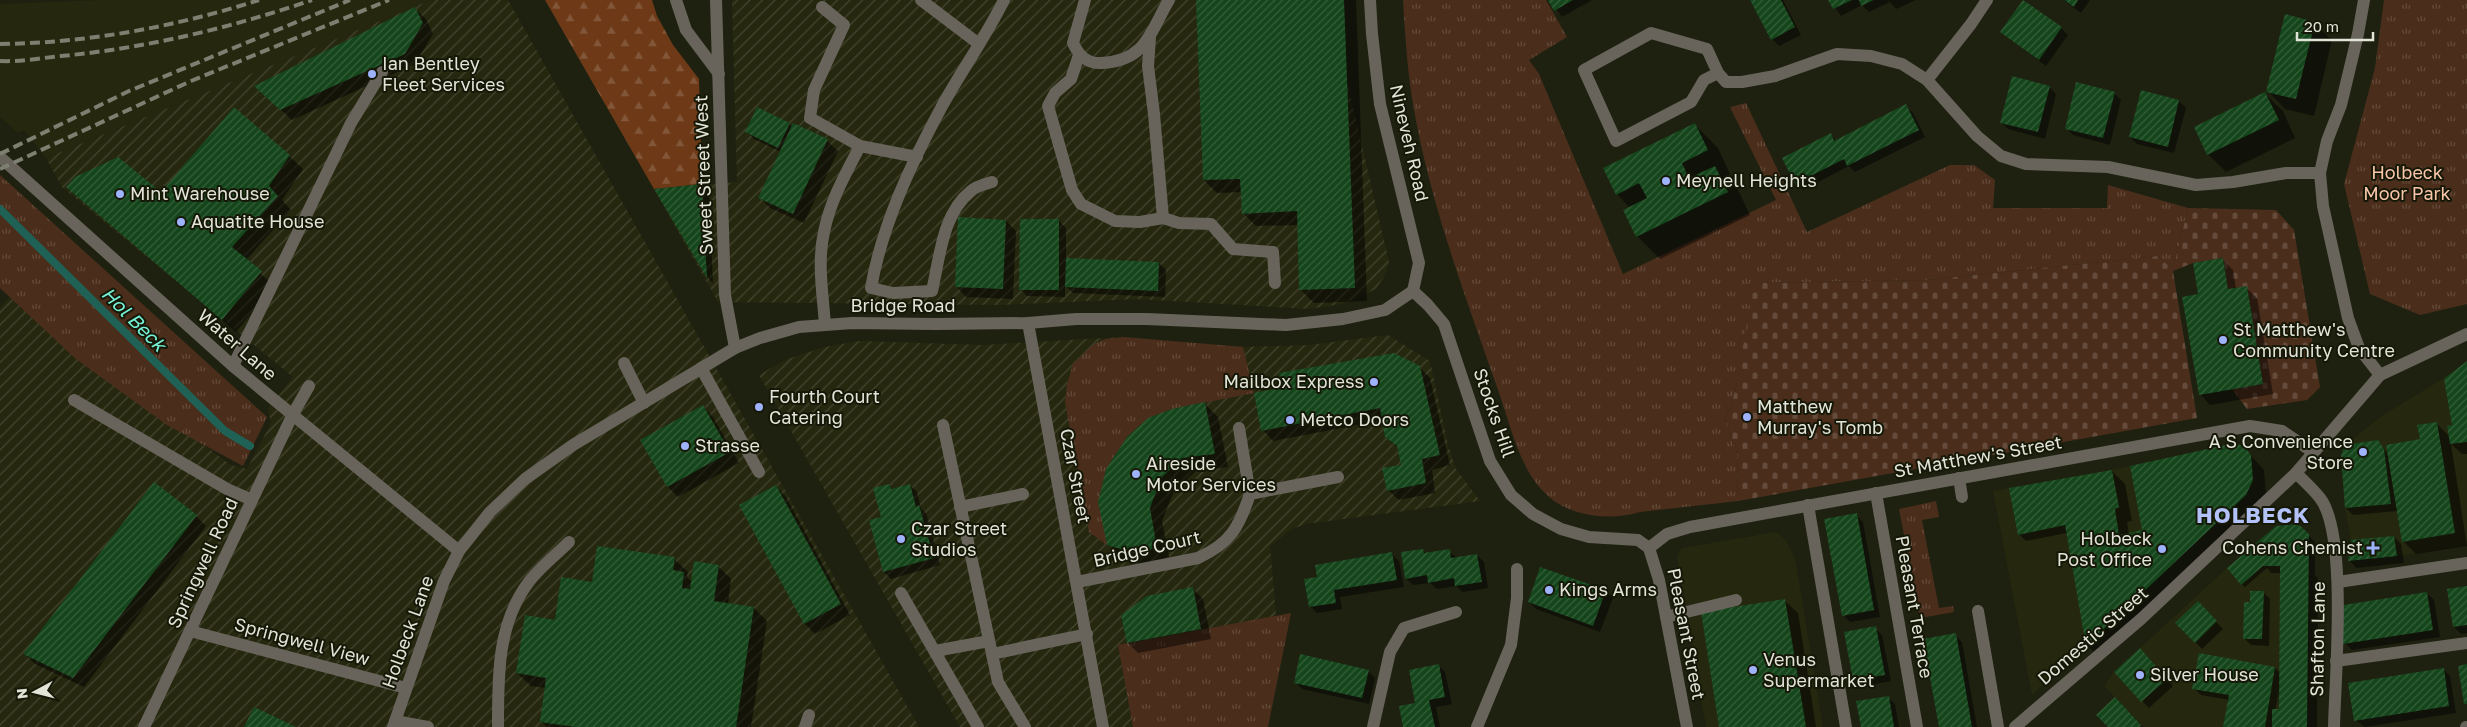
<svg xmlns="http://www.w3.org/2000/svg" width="2467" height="727" font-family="'Golos Text',sans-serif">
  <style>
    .built { fill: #25270e }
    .industrial { fill: url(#industrial-furrows) }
    .grass { fill: url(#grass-tufts) }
    .forest { fill: url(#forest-firs) }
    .cemetery { fill: url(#cemetery-stones) }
    .shadow { fill: #0007; fill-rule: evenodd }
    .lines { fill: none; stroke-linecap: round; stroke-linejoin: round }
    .stream { stroke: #1f6154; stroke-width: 8 }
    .building { fill: url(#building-hatch) }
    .minor { stroke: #68645b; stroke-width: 12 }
    .rail { stroke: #7d7f71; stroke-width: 4; stroke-dasharray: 10 5; stroke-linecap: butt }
    .poi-dot { fill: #9fb3fd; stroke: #161807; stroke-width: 2 }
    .labels { text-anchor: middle; stroke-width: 4; stroke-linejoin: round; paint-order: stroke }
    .poi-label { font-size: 18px; fill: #e2e4d8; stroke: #161807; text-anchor: start }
    .street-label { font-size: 18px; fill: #e2e4d8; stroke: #161807 }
    .park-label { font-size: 18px; fill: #f8c5a8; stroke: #161807 }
    .water-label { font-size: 19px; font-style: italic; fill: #76f0d6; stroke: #161807 }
    .district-label { font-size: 22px; font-weight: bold; letter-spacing: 1px; fill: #b3c3fa; stroke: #161807 }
  </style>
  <defs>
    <pattern id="industrial-furrows" width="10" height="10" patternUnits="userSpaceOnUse" patternTransform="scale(1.25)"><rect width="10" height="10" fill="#25270e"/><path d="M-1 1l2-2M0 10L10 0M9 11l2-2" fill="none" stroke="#444630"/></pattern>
    <pattern id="grass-tufts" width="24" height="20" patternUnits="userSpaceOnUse" patternTransform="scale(1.25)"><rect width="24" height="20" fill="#4b2d1b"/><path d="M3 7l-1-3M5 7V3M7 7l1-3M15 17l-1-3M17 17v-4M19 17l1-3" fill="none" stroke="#654b3b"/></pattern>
    <pattern id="forest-firs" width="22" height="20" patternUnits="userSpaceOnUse" patternTransform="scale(1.25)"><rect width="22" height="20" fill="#6d3917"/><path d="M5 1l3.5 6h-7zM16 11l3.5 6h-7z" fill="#825638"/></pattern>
    <pattern id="cemetery-stones" width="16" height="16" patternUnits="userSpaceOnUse" patternTransform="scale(1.25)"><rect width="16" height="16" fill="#4b2d1b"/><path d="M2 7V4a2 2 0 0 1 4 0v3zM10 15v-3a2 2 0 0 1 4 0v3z" fill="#654b3b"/></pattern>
    <pattern id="building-hatch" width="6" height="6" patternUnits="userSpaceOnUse" patternTransform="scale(1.25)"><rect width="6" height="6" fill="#14451b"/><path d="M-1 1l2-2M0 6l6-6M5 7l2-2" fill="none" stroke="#36603b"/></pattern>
  </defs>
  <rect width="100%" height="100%" fill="#1f2110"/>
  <!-- built -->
  <g class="built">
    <path d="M98,0h333l-385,158 -22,-28 -6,3 -18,-16v-113z"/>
    <path d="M2467,361v184l-70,11 -49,5 3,-21 -6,-32 -4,-53 4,-10 37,-29 62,-38z"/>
    <path d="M2235,443l10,4 6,8 2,25 -7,15 -214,200 -39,-204 119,-21z"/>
    <path d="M2298,524l11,10 -2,193h-163l-40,-41 10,-14 113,-104z"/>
    <path d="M1776,532l9,7 10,19 28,169h-117l-29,-171 5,-8z"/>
  </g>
  <!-- industrial -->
  <g class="industrial">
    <path d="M431,0h77l411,727h-919v-419l31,-36 149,156 51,37 16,4 24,-46 -3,-14 25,-32 -231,-190 -16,-29z"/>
    <path d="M732,0h612l2,77 43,185 -5,15 -8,12 -34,15 -33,5 -173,-10 -137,6 -281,-3 -64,-113 83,-7z"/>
    <path d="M1388,335l42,26 18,84 8,24 24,32 -174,23 -14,5 -22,17 6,70 -158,29 15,82h-173l-201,-352 28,-16 38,-12 34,-6 123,4 141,-8 120,10 66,-2z"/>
  </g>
  <!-- grass -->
  <g class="grass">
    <path d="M1403,0h143l21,37 -38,23 10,14 84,200 153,-74 -46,-93 16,-4 61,129 143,-67h24l21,15 -2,28h114l1,-23 80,23 -15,63 -15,-15 -231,24 -172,3 -20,110 -10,27 12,33 1,48 -98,11c-30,9 -72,5 -95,-19 -27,-26 -35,-71 -48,-106 -33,-94 -69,-190 -85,-289 -5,-33 -7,-65 -9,-98z"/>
    <path d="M2384,0h83v304l-47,11 -50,-21 -26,-110 31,-116z"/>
    <path d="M0,175l267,242 -24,49 -76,-41 -91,-66 -76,-71z"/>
    <path d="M1123,337l120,10 11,46 -82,16 -24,9 -21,19 -21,32 1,76 -18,-13 -24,-130 2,-18 6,-20 21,-20 12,-5z"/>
    <path d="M1936,501l3,16 -17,3 17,88 14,-2 1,6 -34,6 -21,-109z"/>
    <path d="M1291,613l-23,114h-135l-15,-82z"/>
  </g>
  <!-- forest -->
  <path class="forest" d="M545,0h107l5,16 16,29 26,34 3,105 -48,5z"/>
  <!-- cemetery -->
  <path class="cemetery" d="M2188,208l88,2 18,20 26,157 -13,13 -60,9 -15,-20 31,-5 -16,-97 -19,2 -5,-31 -30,5 -20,8 24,147 -459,83 -1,-48 -12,-33 10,-27 19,-110 173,-3 231,-24 15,14z"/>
  <!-- shadow -->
  <g class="shadow">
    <path d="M1197,0h159l11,301 -53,2 -13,-13 -3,-65 -42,1 -13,-13 -1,-21 -25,1 -13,-13z"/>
    <path d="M1550,0h42l-30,17z"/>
    <path d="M1751,0h32l18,35 -22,11 -7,-7z"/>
    <path d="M1830,0h86l-20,9 -6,-7 -21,10 -7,-7 -21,11z"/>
    <path d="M2063,0h27l-9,13z"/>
    <path d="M415,9l11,10 7,15 -18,30 -123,56 -26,-24z"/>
    <path d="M2314,23l18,17 -18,76 -29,-7 -17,-18z"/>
    <path d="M2061,28l7,7 -22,31 -45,-34z"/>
    <path d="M2049,87l7,7 -11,45 -37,-10 -7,-7z"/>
    <path d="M2114,93l7,7 -11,45 -37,-10 -7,-7z"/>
    <path d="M2265,94l18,17 12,27 -69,34 -18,-18z"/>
    <path d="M2179,101l7,7 -12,45 -37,-9 -7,-7z"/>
    <path d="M1906,106l7,7 12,24 -70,35 -6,-6 -46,24 -7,-7 35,-48 5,6z"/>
    <path d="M789,124l4,4 1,-3 33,16 11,10 -34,72 -34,-15 -10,-11 21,-45 -27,-13 -7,-7z"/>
    <path d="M1695,125l23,23 12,26 -5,3 13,13 12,25 -90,44 -23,-23 -7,-28 -13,-14z"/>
    <path d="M289,156l14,13 -21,31 9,10 -45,50 28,26 -38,46 -169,-145 95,7z"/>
    <path d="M702,185l7,7 4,91 -5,-5 -52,-88z"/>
    <path d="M1006,221l10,10 -3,68 -47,-2 -10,-11z"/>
    <path d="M1059,221l7,7v31l93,4 7,7 -1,27 -92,-4 -8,-8v12l-38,-1 -7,-7z"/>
    <path d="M2223,260l10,10 3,19 10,-1 11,10 16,96 -63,11 -10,-11z"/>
    <path d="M2467,362v92h-5l-11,-10 16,102 -51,8 -13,-13 -5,-30 -45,4 -7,-7 31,-67 12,14 32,-15 16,-16 13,13z"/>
    <path d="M1419,367l11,11 20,87 -18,5 3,23 -36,7 -11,-10 15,-24 -5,-18 -12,-11 -3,-17 -110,21 -10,-11z"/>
    <path d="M1205,404l13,13 10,50 -32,4 -22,20 -12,30 8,40 -22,5 -26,-8 -13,-14z"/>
    <path d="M703,406l10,11 26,46 -61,34 -10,-10 -26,-47z"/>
    <path d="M2244,448l20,22 2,24 -166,164 -13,-13 -20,-112 -41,8 -7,-7 -9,-45 102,-18 13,13 7,37 -5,1 2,12 14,-3z"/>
    <path d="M889,485l4,5 17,-5 7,7 4,17 5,4 14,52 -49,14 -7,-7 -14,-51 13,-4z"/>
    <path d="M776,486l10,11 64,118 -35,19 -10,-10 -64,-118z"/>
    <path d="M1856,515l7,7 17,95 -30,5 -7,-7z"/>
    <path d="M196,516l10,10 -122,161 -49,-23 -10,-10z"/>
    <path d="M2277,527l31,8 7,7v33l3,4 -1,148h-93l5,-27 -28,-5 -7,-7 6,-33 75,13 6,6 1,-101h-11l-4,-5 -22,19 -4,-3zM2279,691l1,20h-5z"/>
    <path d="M2394,537l7,7 3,19 -48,5 -6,-7z"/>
    <path d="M1422,550l5,4 22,-3 8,7 20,-3 7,7 4,26 -25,4 -7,-6 -19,3 -7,-6 -17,2 -7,-7z"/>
    <path d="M1392,554l7,7 5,26 -64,10 2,12 -25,4 -7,-7 9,-28z"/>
    <path d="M674,559l14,13 -1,5 5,5 26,-16 13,13 -3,25 26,4 13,13 -16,106h-204l-6,-6 5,-33 -15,-2 -14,-13 39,-52 37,-38z"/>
    <path d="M2467,587v46l-6,1 -7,-7z"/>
    <path d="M1192,588l11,11 8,40 -73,14 -10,-10z"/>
    <path d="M1606,591l7,7 -13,34 -64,-23 -7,-7z"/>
    <path d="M2263,592l7,7 -1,47 -18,-1 -7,-7 7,-34z"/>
    <path d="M2427,593l7,7 6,37 -88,13 -7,-7z"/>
    <path d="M1784,600l14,13 18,114h-95z"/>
    <path d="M2198,603l25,26 -21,20 -25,-26z"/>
    <path d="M1875,628l7,7 9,46 -30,6 -7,-7z"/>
    <path d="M1955,635l7,7 15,85h-37z"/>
    <path d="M2147,657l26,29 -24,22 -34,-36z"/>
    <path d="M1438,665l7,7 7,32 -16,3 4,20h-36z"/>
    <path d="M2443,669l7,7 6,37 -91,14 -10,-7z"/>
    <path d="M1368,671l7,7 -6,26 -67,-15 -7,-7z"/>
    <path d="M1888,697l7,7 4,23h-37z"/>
  </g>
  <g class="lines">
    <!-- stream -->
    <path class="stream" d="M0,209l225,222 25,15"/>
  </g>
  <!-- building -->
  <g class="building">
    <path d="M1196,0h148l11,288 -56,2 -2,-79 -55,3 -2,-35 -37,1z"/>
    <path d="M1548,0h25l-19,11z"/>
    <path d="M1750,0h31l14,27 -24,13z"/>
    <path d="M1828,0h24l-19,9z"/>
    <path d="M1859,0h15l-13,6z"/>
    <path d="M2023,0l39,27 -23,33 -39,-28z"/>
    <path d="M2064,0h14l-4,7z"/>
    <path d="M415,7l8,16 -18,31 -125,56 -26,-24z"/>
    <path d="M2285,14l30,8 -19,77 -30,-7z"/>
    <path d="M2012,76l38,10 -12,46 -38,-9z"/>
    <path d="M2076,82l39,10 -12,46 -38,-9z"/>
    <path d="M2141,90l38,10 -11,47 -39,-10z"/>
    <path d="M2265,92l14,28 -72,35 -13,-28z"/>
    <path d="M1906,104l13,26 -72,36 -3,-7 -49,25 -13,-26 49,-25 3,8z"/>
    <path d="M234,107l56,48 -21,31 9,10 -46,51 30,24 -40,49 -156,-133 9,-10 43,-20 43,35z"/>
    <path d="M757,107l33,16 -12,25 -33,-16z"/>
    <path d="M793,123l35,16 -35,75 -35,-16z"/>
    <path d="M1695,123l13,27 -26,13 7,15 26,-12 13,26 -92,45 -13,-27 24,-12 -8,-15 -23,12 -13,-27z"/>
    <path d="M702,184l5,94 -53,-89z"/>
    <path d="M958,217l48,3 -3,69 -48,-2z"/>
    <path d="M1020,219h39v71h-40z"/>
    <path d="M1066,258l93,4 -1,29 -93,-4z"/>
    <path d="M2223,258l5,31 19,-3 16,98 -64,11 -17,-98 16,-3 -5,-31z"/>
    <path d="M1394,353l26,13 20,89 -18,4 4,24 -39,8 -5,-23 19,-3 -4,-19 -12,-9 -5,-29 -119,23 -7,-38 28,-6 -3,-14z"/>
    <path d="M2467,361v81l-17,2 -3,-18 5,-1 -8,-46z"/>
    <path d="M1205,402l10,52 -33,4 -21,20 -11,30 7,40 -23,5 -27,-8 -9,-43 8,-33 21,-32 21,-19 24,-9z"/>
    <path d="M703,405l27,47 -63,35 -27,-47z"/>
    <path d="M2437,422l18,111 -53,9 -16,-97 34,-6 -3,-14z"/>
    <path d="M2378,440l6,9 7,55 -46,4 -4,-53 4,-10z"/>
    <path d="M2235,443l10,4 6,8 2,25 -7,15 -160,151 -21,-121 -47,10 -9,-47 103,-18 7,37 -4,2 4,26 23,-5 -12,-64z"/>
    <path d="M154,482l43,33 -124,163 -50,-24z"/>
    <path d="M889,484l2,5 19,-5 6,23 3,-2 15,53 -51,14 -14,-52 12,-3 -8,-29z"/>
    <path d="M776,485l65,119 -37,20 -65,-119z"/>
    <path d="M1857,513l17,97 -32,6 -18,-97z"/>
    <path d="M2298,524l11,10 -2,193h-35v-18h7l1,-143h-17l-22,19 -14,-17 49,-42z"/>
    <path d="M2394,536l3,20 -49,5 3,-21z"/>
    <path d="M597,546l78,11 -2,13 11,2 -2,16 8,1 4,-28 25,4 -5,36 40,6 -18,120h-161l-35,-5 6,-44 -30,-5 9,-58 30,5 6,-43 31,5z"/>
    <path d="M1423,549l1,4 26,-4 1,9 26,-4 5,28 -27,4 -1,-8 -26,5 -1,-8 -22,4 -4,-27z"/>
    <path d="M1392,552l5,28 -63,10 2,13 -27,4 -5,-28 13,-2 -2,-12z"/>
    <path d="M1540,567l66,23 -13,36 -65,-24z"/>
    <path d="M2467,586v39l-14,2 -6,-38z"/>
    <path d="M1193,587l8,42 -74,14 -6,-28 26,-19z"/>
    <path d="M2250,591h14l-2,48h-19l1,-37h6z"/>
    <path d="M2427,592l6,38 -90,14 -6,-38z"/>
    <path d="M1785,599l21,128h-87l-18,-115z"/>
    <path d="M2198,601l19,20 -22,22 -20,-20z"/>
    <path d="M1876,626l9,49 -32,5 -9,-48z"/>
    <path d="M1956,633l16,94h-33l-16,-88z"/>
    <path d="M2140,648l27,31 -26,23 -27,-30z"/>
    <path d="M2199,653l76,14 -10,60h-42l6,-32 -37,-6z"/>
    <path d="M1300,654l69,16 -7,28 -68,-15z"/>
    <path d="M1439,664l6,33 -16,3 6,27h-32l-4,-21 16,-3 -6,-33z"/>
    <path d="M2467,664v40h-3l-6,-38z"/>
    <path d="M2444,668l5,38 -95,15 -6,-38z"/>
    <path d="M1889,696l5,31h-33l-5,-26z"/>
    <path d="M2115,697l26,28 -2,2h-31l-12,-12z"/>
    <path d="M254,707l42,20h-52z"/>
  </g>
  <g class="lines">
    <!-- minor -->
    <g class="minor">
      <path d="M676,0l10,30 33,44"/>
      <path d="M716,0l9,295 10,53"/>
      <path d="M921,0l58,44"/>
      <path d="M1085,0l-12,43c6,13 14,21 29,20 44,-2 48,-31 67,-63"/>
      <path d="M1370,0l2,34 8,70 39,159 -6,28"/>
      <path d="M2364,0l-6,34 -17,71 -14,36 -7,32 3,33 25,112 11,30 21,27"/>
      <path d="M822,7l22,18 -30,65 -4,28 50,28 57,11"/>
      <path d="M1079,55l-8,24 -16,14 -7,13 24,84 9,14 34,17 25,1 23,-4 -9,-104 -6,-48 2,-28"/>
      <path d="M1718,73l-14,7 -13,22 -75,39 -32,-71 67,-37 56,16 11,24 8,9h16l33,-6 62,-22 34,2 31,8 25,16 50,56 24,20 25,8 82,3 88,18 37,-3 53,-9h34"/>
      <path d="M1927,80l44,-56 16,-24"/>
      <path d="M0,157l233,209 226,185"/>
      <path d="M992,182c-7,2 -16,4 -21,9 -29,23 -31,66 -39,100l-39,2 -22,-5c11,-63 40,-124 70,-180 20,-37 45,-71 63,-108"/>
      <path d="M1163,218l16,5 32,1 22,25 40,3 2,31"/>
      <path d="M1413,291l15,14 16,19 46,137 21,34 22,19 28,15 28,8 49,3 11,8"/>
      <path d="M1028,323l75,404"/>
      <path d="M825,325c-2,-30 -8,-63 -1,-93 6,-31 22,-59 36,-86"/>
      <path d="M624,363l20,40"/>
      <path d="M233,366l118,-243 31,-51"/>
      <path d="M701,368l58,104"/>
      <path d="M74,400l153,89 25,11"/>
      <path d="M943,425l55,257 27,45"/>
      <path d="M1239,428l11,66"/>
      <path d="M2296,473c8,8 17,16 24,25 28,36 15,180 14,229"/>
      <path d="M1959,478l3,19"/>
      <path d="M1876,493l41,234"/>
      <path d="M1808,505l38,222"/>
      <path d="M960,507l63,-13"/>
      <path d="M1649,548l18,-14 23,-7 560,-101 32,5 31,21"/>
      <path d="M1649,548l10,32 28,147"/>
      <path d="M1077,582l121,-24c33,-15 41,-31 52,-64l88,-17"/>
      <path d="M2338,582l129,-19"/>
      <path d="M901,593l77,134"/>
      <path d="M1978,611l20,116"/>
      <path d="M1666,617l70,-17"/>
      <path d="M190,631l216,57"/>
      <path d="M935,651l54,-10"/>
      <path d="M992,654l95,-20"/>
      <path d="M2336,661l131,-18"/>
      <path d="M395,721l33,6"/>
      <path d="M144,727l149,-313 16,-28"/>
      <path d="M393,727l51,-146 15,-30 31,-39 35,-33 48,-34 162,-97 25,-10 39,-11 53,-4 84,1 92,-1 48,-4h71l139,6 57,-6 42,-9 28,-19"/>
      <path d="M498,727c0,-50 -1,-102 30,-144 11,-15 28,-28 41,-41"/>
      <path d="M805,727l4,-12"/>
      <path d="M1373,727l17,-75 14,-24 52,-16"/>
      <path d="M1477,727l34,-82 6,-47v-29"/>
      <path d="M2015,727l126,-108 138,-130 17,-16 84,-98 87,-41"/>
      <path d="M2466,727h1"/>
    </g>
    <!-- rail -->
    <g class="rail">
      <path d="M0,44c87,-1 175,-17 259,-44"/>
      <path d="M0,61c20,1 41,-3 61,-5 86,-8 169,-28 251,-56"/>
      <path d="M0,154l129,-63 221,-91"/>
      <path d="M0,169l191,-88 198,-81"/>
    </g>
  </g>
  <!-- markers -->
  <g class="poi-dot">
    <circle cx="372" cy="74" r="5"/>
    <circle cx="1666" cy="181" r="5"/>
    <circle cx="120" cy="194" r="5"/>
    <circle cx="181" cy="222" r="5"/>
    <circle cx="2223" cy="340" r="5"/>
    <circle cx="1374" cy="382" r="5"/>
    <circle cx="759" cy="407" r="5"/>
    <circle cx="1747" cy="417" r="5"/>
    <circle cx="1290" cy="420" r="5"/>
    <circle cx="685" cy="446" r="5"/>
    <circle cx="2363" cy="452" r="5"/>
    <circle cx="1136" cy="474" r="5"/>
    <circle cx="901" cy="539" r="5"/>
    <path d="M2370.5 540.5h5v5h5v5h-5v5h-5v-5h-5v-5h5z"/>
    <circle cx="2162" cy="549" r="5"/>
    <circle cx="1549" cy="590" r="5"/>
    <circle cx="1753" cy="670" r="5"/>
    <circle cx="2140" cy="675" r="5"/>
  </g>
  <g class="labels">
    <!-- poi labels -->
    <g class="poi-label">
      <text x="382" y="70">Ian Bentley<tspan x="382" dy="21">Fleet Services</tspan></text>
      <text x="1676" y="187">Meynell Heights</text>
      <text x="130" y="200">Mint Warehouse</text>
      <text x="191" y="228">Aquatite House</text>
      <text x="2233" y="336">St Matthew's<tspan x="2233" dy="21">Community Centre</tspan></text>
      <text x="1364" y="388" text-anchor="end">Mailbox Express</text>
      <text x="769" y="403">Fourth Court<tspan x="769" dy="21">Catering</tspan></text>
      <text x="1757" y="413">Matthew<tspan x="1757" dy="21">Murray's Tomb</tspan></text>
      <text x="1300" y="426">Metco Doors</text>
      <text x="2353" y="448" text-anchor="end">A S Convenience<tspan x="2353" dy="21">Store</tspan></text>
      <text x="695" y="452">Strasse</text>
      <text x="1146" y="470">Aireside<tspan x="1146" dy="21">Motor Services</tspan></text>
      <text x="911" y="535">Czar Street<tspan x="911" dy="21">Studios</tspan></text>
      <text x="2152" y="545" text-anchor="end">Holbeck<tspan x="2152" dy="21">Post Office</tspan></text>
      <text x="2363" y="554" text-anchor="end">Cohens Chemist</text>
      <text x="1559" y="596">Kings Arms</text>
      <text x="1763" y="666">Venus<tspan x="1763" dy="21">Supermarket</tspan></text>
      <text x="2150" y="681">Silver House</text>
    </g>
    <!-- street labels -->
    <g class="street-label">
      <text transform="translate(1409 143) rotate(77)" y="6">Nineveh Road</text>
      <text transform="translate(704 175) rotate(-92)" y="6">Sweet Street West</text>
      <text x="903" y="312">Bridge Road</text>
      <text transform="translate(237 345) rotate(41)" y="6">Water Lane</text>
      <text transform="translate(1494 413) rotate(71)" y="6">Stocks Hill</text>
      <text transform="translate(1978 457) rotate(-10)" y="6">St Matthew's Street</text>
      <text transform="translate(1075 476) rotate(79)" y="6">Czar Street</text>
      <text transform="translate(1147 549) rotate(-13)" y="6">Bridge Court</text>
      <text transform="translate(203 563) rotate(-65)" y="6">Springwell Road</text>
      <text transform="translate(1914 607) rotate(80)" y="6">Pleasant Terrace</text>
      <text transform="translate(408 632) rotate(-70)" y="6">Holbeck Lane</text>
      <text transform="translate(1686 634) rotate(79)" y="6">Pleasant Street</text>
      <text transform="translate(2093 636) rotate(-41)" y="6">Domestic Street</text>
      <text transform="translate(2318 639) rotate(-89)" y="6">Shafton Lane</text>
      <text transform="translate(302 642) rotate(15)" y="6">Springwell View</text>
    </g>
    <!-- park labels -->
    <g class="park-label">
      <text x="2407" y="179">Holbeck<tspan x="2407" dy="21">Moor Park</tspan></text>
    </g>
    <!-- water labels -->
    <g class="water-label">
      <text transform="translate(134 319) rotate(45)" y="7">Hol Beck</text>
    </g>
    <!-- district labels -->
    <g class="district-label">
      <text x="2253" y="523">HOLBECK</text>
    </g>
  </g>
  <!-- north arrow -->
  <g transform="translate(35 692) rotate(263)" stroke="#161807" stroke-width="4" paint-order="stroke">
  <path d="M0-4L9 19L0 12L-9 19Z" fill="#e2e4d8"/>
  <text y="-8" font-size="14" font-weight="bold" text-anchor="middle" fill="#e2e4d8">N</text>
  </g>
  <!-- scale -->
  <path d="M2297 32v8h76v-8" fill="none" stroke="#e2e4d8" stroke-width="2.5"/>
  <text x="2304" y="32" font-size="15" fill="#e2e4d8" stroke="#161807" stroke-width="4" paint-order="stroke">20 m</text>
</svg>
